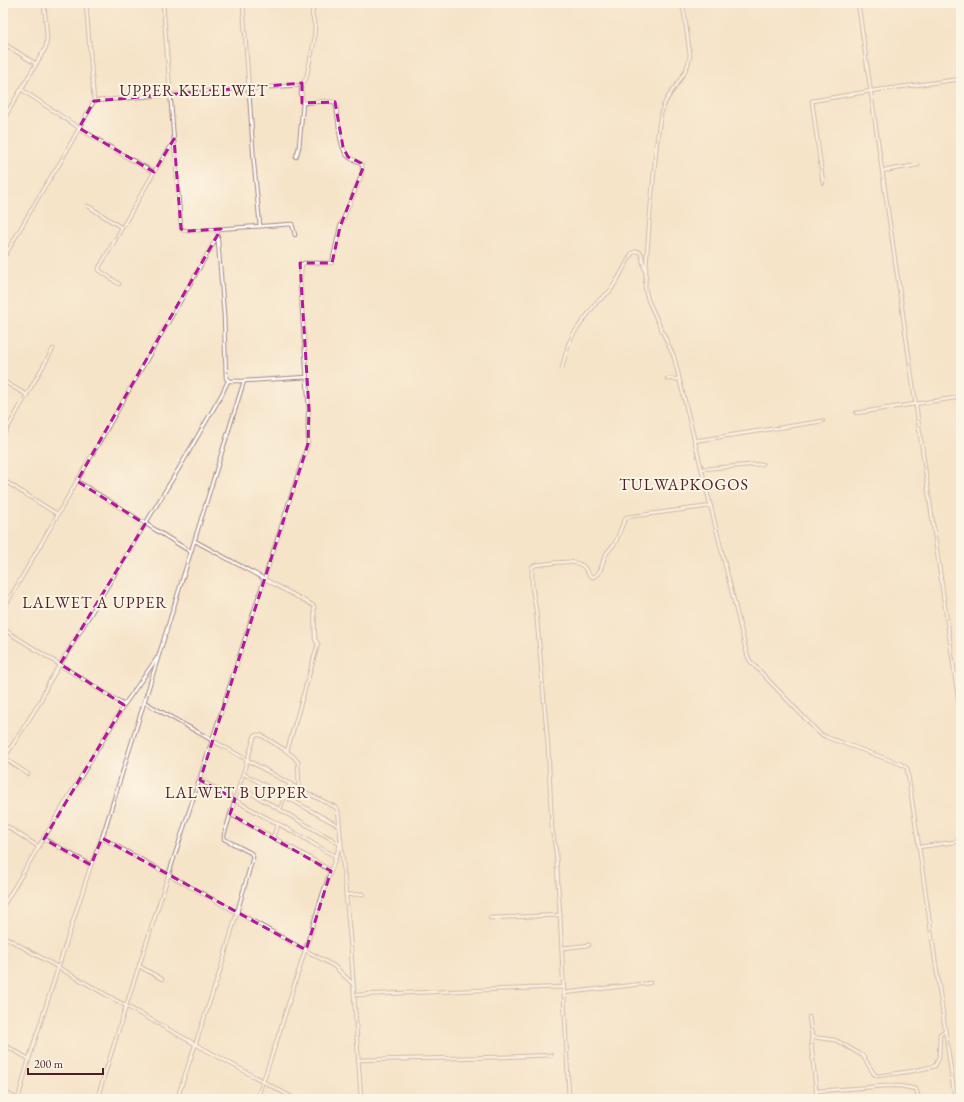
<svg xmlns="http://www.w3.org/2000/svg" width="964" height="1102" font-family="'EB Garamond',serif">
  <style>
    .lines { fill: none; stroke-linecap: round; stroke-linejoin: round }
    .minor-casing { stroke: #a0827a; stroke-width: 4.5 }
    .minor { stroke: #fff; stroke-width: 2.5 }
    .marked { fill: none; stroke: #b5179e; stroke-width: 3; stroke-dasharray: 8 5; stroke-linejoin: round }
    .labels { text-anchor: middle; stroke-width: 4; stroke-linejoin: round; paint-order: stroke }
    .quarter-label { font-size: 16px; letter-spacing: 1px; fill: #4a1f2b; stroke: #fcf5e5 }
  </style>
  <rect width="100%" height="100%" fill="#fcf5e5"/>
  <filter id="ink" filterUnits="userSpaceOnUse"><feTurbulence type="fractalNoise" baseFrequency=".025" numOctaves="2"/><feDisplacementMap in="SourceGraphic" scale="8" xChannelSelector="R" yChannelSelector="G"/><feConvolveMatrix kernelMatrix="1 2 1 2 8 2 1 2 1" color-interpolation-filters="sRGB"/></filter>
  <filter id="wash" filterUnits="userSpaceOnUse"><feTurbulence type="fractalNoise" baseFrequency=".012" numOctaves="4" result="noise"/><feDisplacementMap in="SourceGraphic" scale="16" xChannelSelector="R" yChannelSelector="G"/><feGaussianBlur stdDeviation="0.9" result="paint"/><feColorMatrix in="noise" values="0 0 0 0 0 0 0 0 0 0 0 0 0 0 0 0 0 1.4 0 .05"/><feComposite in="paint" operator="in"/></filter>
  <g filter="url(#wash)">
    <rect width="100%" height="100%" fill="#f6e4c9"/>
  </g>
  <g filter="url(#ink)">
    <g class="lines">
      <!-- minor casing -->
      <g class="minor-casing">
        <g id="minor">
          <path d="M163,3l18,226 1,1 6,1 104,-7 3,11"/>
          <path d="M243,3l11,161 6,62"/>
          <path d="M681,3l3,8 6,44c-2,23 -25,38 -29,59 -4,19 -5,39 -7,58 -4,38 -7,77 -9,116l3,12 26,57 73,297 3,7 69,72 7,4 75,27 6,4 12,79 42,-6"/>
          <path d="M858,3l103,715"/>
          <path d="M3,43l33,21"/>
          <path d="M21,89c44,30 87,59 133,83"/>
          <path d="M94,101l115,-10 92,-6 1,-2"/>
          <path d="M303,103c-2,-9 -4,-17 3,-24l8,-37 1,-16 -3,-12 2,-11"/>
          <path d="M3,120l43,-73 1,-11 -3,-33"/>
          <path d="M882,171l36,-6"/>
          <path d="M823,183l-11,-82 59,-10 90,-12"/>
          <path d="M88,206l34,22"/>
          <path d="M217,229l7,86 2,63 3,3h15l63,-4"/>
          <path d="M3,259l42,-73 15,-23 34,-62 -8,-98"/>
          <path d="M119,284l-20,-14v-2l58,-101 17,-25"/>
          <path d="M562,368l6,-23 6,-12 23,-31 13,-11 9,-14 13,-24 5,-2 4,2 4,18"/>
          <path d="M667,379h12"/>
          <path d="M3,381l24,14"/>
          <path d="M856,413l105,-16"/>
          <path d="M3,436l50,-87"/>
          <path d="M694,441l129,-20"/>
          <path d="M702,469l60,-5"/>
          <path d="M3,480l54,34"/>
          <path d="M77,481l114,71"/>
          <path d="M195,541l119,65 1,33 3,5 -31,107"/>
          <path d="M3,610l214,-373"/>
          <path d="M3,629l121,76"/>
          <path d="M144,702l155,87 36,18 3,3 13,139 10,150"/>
          <path d="M4,758l24,16"/>
          <path d="M3,760l37,-58 8,-18 133,-219 41,-71 6,-13"/>
          <path d="M244,774l95,52"/>
          <path d="M200,780l35,19"/>
          <path d="M240,787l100,57"/>
          <path d="M235,800c20,12 40,22 60,33 14,7 26,17 41,23"/>
          <path d="M280,809l10,-26"/>
          <path d="M230,814l73,40 28,17"/>
          <path d="M3,824l36,23"/>
          <path d="M273,837l5,-13"/>
          <path d="M102,838l232,128 19,18"/>
          <path d="M44,839l47,26"/>
          <path d="M919,847l36,252"/>
          <path d="M346,895l17,-1"/>
          <path d="M3,906l121,-201 33,-47"/>
          <path d="M490,918l70,-3"/>
          <path d="M3,936l123,70 169,93"/>
          <path d="M562,948l27,-3"/>
          <path d="M139,966l23,13"/>
          <path d="M564,993l86,-10"/>
          <path d="M354,995l210,-8"/>
          <path d="M809,1017l3,20"/>
          <path d="M8,1047l21,12"/>
          <path d="M359,1060l144,-3 48,-2"/>
          <path d="M3,1091l14,8"/>
          <path d="M818,1091l66,-5h16l16,3 3,10"/>
          <path d="M18,1099l11,-40 62,-194 11,-27 142,-457"/>
          <path d="M97,1099l29,-93 182,-562v-27l1,-7 -9,-130 2,-16 2,-1h28l8,-36 21,-51c6,-20 -8,-11 -15,-22 -9,-15 -6,-36 -11,-52l-9,-1 -23,2 -4,44 -3,10"/>
          <path d="M177,1099l44,-131 32,-111 -2,-4 -27,-14v-4l31,-100h6l24,15 8,6 5,6 1,27"/>
          <path d="M257,1099l21,-62 45,-144 18,-51"/>
          <path d="M569,1099l-9,-184 -4,-63 -4,-23 -4,-83 -8,-92 -4,-44 -4,-23v-20l3,-2c12,-1 38,-7 48,1 4,4 4,10 10,11 10,-5 8,-12 12,-21 2,-5 7,-8 10,-13 5,-9 6,-19 12,-26l84,-11"/>
          <path d="M817,1099l-6,-57 1,-5 23,3 8,4 20,12 11,18 4,2 35,-5 22,-5 4,-9 1,-23 5,-3"/>
        </g>
      </g>
      <!-- minor -->
      <use href="#minor" class="minor"/>
    </g>
  </g>
  <!-- marked area -->
  <path d="M0 0H964V1102H0ZM302,83v20l33,-1 8,45 5,10 13,6 2,5 -23,59 -8,36h-32l9,147 -1,34 -108,336 35,19 -5,15 101,57 -25,79 -204,-112 -11,27 -47,-26 80,-134 -64,-41 85,-140 -68,-43 144,-252 -33,2 -7,-2 -7,-90 -20,33 -75,-44 15,-27z" fill="#f6e4c9" fill-opacity=".55" fill-rule="evenodd"/>
  <path class="marked" d="M302,83v20l33,-1 8,45 5,10 13,6 2,5 -23,59 -8,36h-32l9,147 -1,34 -108,336 35,19 -5,15 101,57 -25,79 -204,-112 -11,27 -47,-26 80,-134 -64,-41 85,-140 -68,-43 144,-252 -33,2 -7,-2 -7,-90 -20,33 -75,-44 15,-27z"/>
  <g class="labels">
    <!-- quarter labels -->
    <g class="quarter-label">
      <text x="194" y="96">UPPER KELELWET</text>
      <text x="684" y="490">TULWAPKOGOS</text>
      <text x="95" y="608">LALWET A UPPER</text>
      <text x="237" y="798">LALWET B UPPER</text>
    </g>
  </g>
  <!-- margin -->
  <rect width="964" height="1102" fill="none" stroke="#fcf5e5" stroke-width="16"/>
  <!-- scale -->
  <path d="M28 1068v6h75v-6" fill="none" stroke="#4a1f2b" stroke-width="2"/>
  <text x="34" y="1068" font-size="12" fill="#4a1f2b" stroke="#fcf5e5" stroke-width="3" paint-order="stroke">200 m</text>
</svg>
